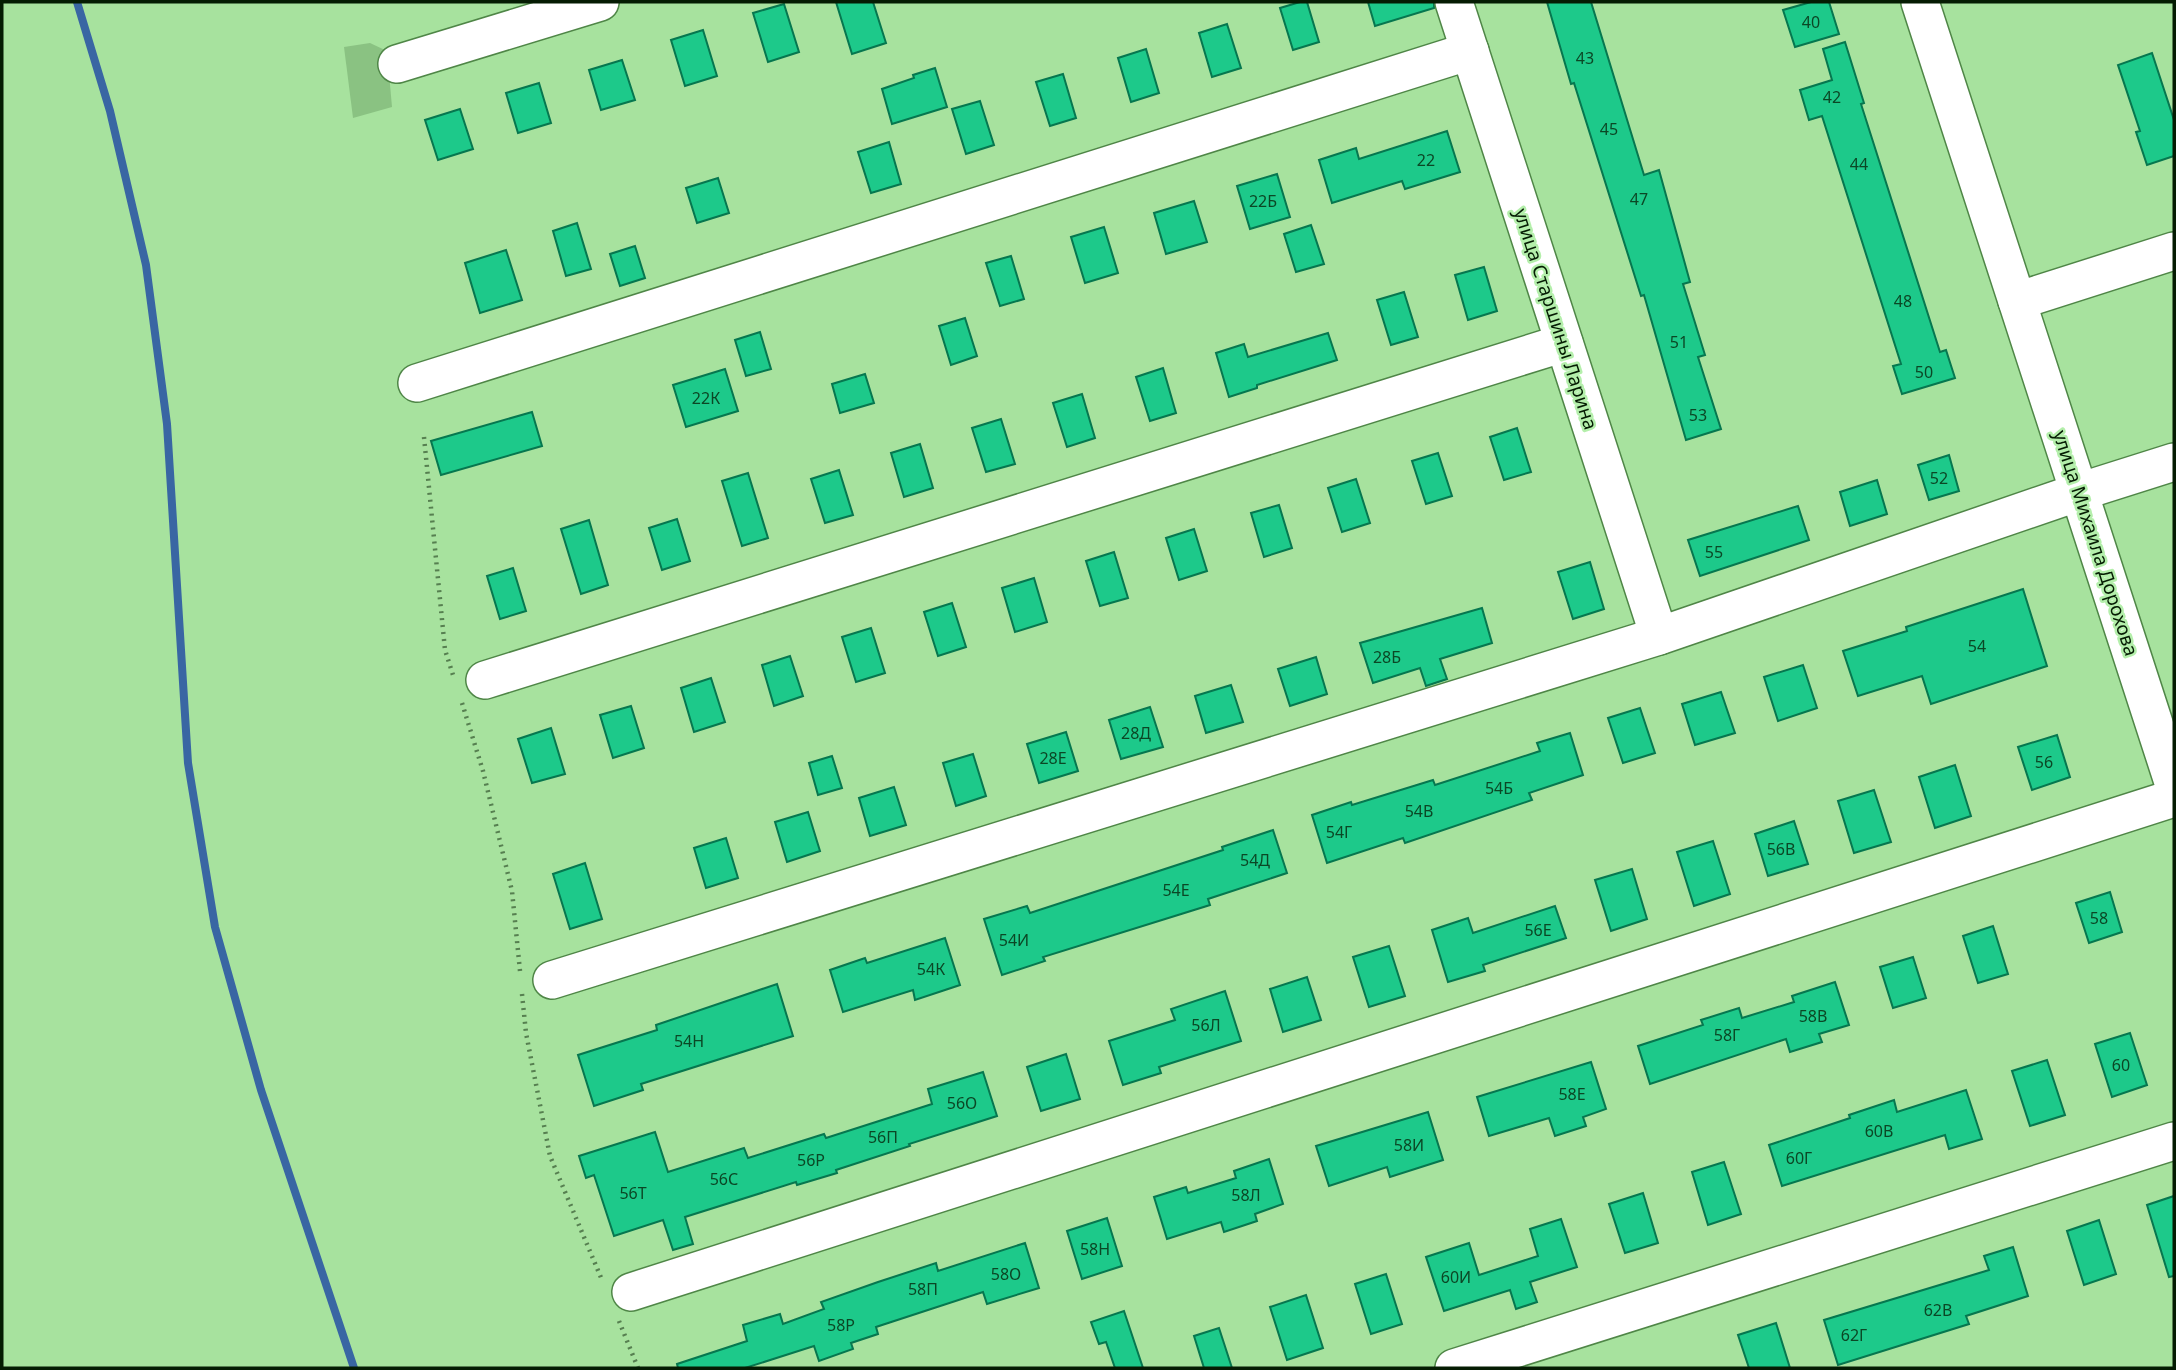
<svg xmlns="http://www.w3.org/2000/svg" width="2176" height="1370" font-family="'Noto Sans',sans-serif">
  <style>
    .green { fill: #8ac282 }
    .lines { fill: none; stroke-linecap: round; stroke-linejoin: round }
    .stream { stroke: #3966a3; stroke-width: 8 }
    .building { fill: #1dc98a; stroke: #06774f; stroke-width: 2 }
    .minor-casing { stroke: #4f8647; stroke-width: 40 }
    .path { stroke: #567f50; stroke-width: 4.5; stroke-dasharray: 2 5; stroke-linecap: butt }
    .minor { stroke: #fff; stroke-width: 37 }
    .labels { text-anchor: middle; stroke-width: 5; stroke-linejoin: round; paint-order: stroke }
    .number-label { font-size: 16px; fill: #0b4725 }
    .street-label { font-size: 19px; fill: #051c03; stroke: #b4efab }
  </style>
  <rect width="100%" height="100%" fill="#a7e29e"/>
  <!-- green -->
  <path class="green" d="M370,43l17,8 5,56 -39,11 -9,-71z"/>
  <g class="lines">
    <!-- stream -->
    <path class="stream" d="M77,2l33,109 36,154 21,159 21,339 27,164 46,163 93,278"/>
  </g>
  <!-- building -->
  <g class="building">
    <path d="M836,2h37l13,41 -34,11z"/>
    <path d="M1300,2h7l12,40 -26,8 -13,-42z"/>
    <path d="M1368,2h66v6l-59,18z"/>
    <path d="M1547,2h44l53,173 15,-5 31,112 -7,2 22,71 -7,2 23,72 -35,11 -42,-145 -3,1 -67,-213 -3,1z"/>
    <path d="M1811,2h18l10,32 -44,13 -12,-37z"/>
    <path d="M784,4l15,48 -31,10 -15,-49z"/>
    <path d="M1227,24l14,44 -29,9 -13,-44z"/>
    <path d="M703,30l14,46 -32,10 -14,-46z"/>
    <path d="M1845,42l19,61 -3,1 79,248 6,-2 9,28 -53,16 -9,-28 8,-2 -79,-248 -13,4 -9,-30 32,-10 -9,-31z"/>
    <path d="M1146,49l13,44 -28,9 -13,-44z"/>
    <path d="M2152,53l22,67v36l-27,9 -11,-33 4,-1 -22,-66z"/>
    <path d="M622,60l13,40 -34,10 -12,-40z"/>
    <path d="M935,68l12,39 -55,17 -10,-35 32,-11 -1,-3z"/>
    <path d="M1063,74l13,44 -26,8 -14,-44z"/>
    <path d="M539,83l12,40 -33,10 -12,-40z"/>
    <path d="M980,101l14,44 -28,9 -14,-45z"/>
    <path d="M460,109l13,40 -35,11 -13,-40z"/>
    <path d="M1447,131l13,41 -55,17 -3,-8 -70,22 -13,-43 37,-12 3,11z"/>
    <path d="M889,142l12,42 -30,9 -13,-41z"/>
    <path d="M1277,174l13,43 -40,12 -13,-43z"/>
    <path d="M718,178l11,35 -32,10 -11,-35z"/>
    <path d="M1194,201l13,41 -41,12 -12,-41z"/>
    <path d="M577,223l14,46 -25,7 -13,-45z"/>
    <path d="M1311,225l13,39 -28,8 -12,-38z"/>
    <path d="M1104,227l14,46 -33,10 -14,-46z"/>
    <path d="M635,246l10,32 -25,8 -10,-32z"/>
    <path d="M506,250l16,50 -42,13 -15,-50z"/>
    <path d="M1011,256l13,43 -24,7 -14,-43z"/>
    <path d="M1484,267l13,44 -29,9 -13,-45z"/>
    <path d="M1404,292l14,45 -27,8 -14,-45z"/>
    <path d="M965,318l12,38 -26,9 -12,-39z"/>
    <path d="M760,332l11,37 -25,7 -11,-36z"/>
    <path d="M1328,333l9,27 -80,25v3l-28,9 -13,-44 28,-9 4,13z"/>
    <path d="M1163,368l13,45 -26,8 -14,-44z"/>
    <path d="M725,369l13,42 -52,16 -13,-42z"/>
    <path d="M865,374l9,29 -34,10 -8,-29z"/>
    <path d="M1082,394l13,44 -28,9 -14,-44z"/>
    <path d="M532,412l10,34 -101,29 -10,-34z"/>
    <path d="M1001,419l14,45 -29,8 -14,-44z"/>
    <path d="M1517,428l14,44 -27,8 -14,-43z"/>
    <path d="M920,444l13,44 -29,9 -13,-44z"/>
    <path d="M1438,453l14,43 -26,8 -14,-43z"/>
    <path d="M1949,455l10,36 -30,9 -11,-35z"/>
    <path d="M839,470l14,45 -28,8 -14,-44z"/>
    <path d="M748,473l20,65 -26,8 -20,-65z"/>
    <path d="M1356,479l14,44 -28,9 -14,-44z"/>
    <path d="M1877,480l10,34 -37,12 -10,-34z"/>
    <path d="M1279,505l13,43 -28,9 -13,-44z"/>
    <path d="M1798,506l11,34 -109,36 -12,-36z"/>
    <path d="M677,519l13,42 -28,9 -13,-42z"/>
    <path d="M589,520l19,65 -27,9 -20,-65z"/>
    <path d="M1194,529l13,42 -28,9 -13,-42z"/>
    <path d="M1114,552l14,46 -28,8 -14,-45z"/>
    <path d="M1590,562l14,47 -31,10 -15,-47z"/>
    <path d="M513,568l13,43 -26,8 -13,-43z"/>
    <path d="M1034,578l13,44 -32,10 -13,-44z"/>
    <path d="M2023,589l24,77 -116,38 -9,-28 -64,20 -15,-45 64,-20 -1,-4z"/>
    <path d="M952,603l14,44 -28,9 -14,-44z"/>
    <path d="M1482,608l10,35 -52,16 7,20 -21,7 -6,-18 -47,15 -13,-40z"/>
    <path d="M871,628l14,45 -29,9 -14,-45z"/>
    <path d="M790,656l13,40 -29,10 -12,-41z"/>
    <path d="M1316,657l11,37 -37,12 -12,-37z"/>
    <path d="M1803,665l14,43 -39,13 -14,-44z"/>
    <path d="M711,678l14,44 -31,10 -13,-44z"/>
    <path d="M1231,685l12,37 -37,11 -11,-37z"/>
    <path d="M1721,692l14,41 -40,12 -13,-41z"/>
    <path d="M631,706l13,42 -31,10 -13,-43z"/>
    <path d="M1150,707l13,40 -42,12 -12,-39z"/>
    <path d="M1640,708l15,45 -32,10 -15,-45z"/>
    <path d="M551,728l14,46 -33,9 -14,-44z"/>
    <path d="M1066,732l12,39 -39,12 -12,-39z"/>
    <path d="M1570,733l13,42 -54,18 3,7 -127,43 -2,-5 -76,25 -15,-48 39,-13 1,3 81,-25 2,5 105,-34 -3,-8z"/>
    <path d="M2057,735l13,42 -38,13 -14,-43z"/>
    <path d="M973,754l13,42 -30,10 -13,-43z"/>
    <path d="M832,756l10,32 -24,7 -9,-32z"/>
    <path d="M1955,765l16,51 -36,12 -16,-51z"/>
    <path d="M894,787l12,38 -36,11 -11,-38z"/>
    <path d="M1874,790l17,52 -37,11 -16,-52z"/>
    <path d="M808,812l12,39 -33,11 -12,-40z"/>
    <path d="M1794,821l14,43 -40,12 -13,-42z"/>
    <path d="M1273,830l14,43 -79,26 2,6 -167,52 2,4 -43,14 -18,-56 43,-13 3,7 193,-63 -1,-3z"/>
    <path d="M726,838l12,40 -32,10 -12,-40z"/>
    <path d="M1713,841l17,53 -36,12 -17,-54z"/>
    <path d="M585,863l17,56 -32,10 -17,-55z"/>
    <path d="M1632,869l15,50 -36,12 -16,-51z"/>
    <path d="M2110,892l12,40 -33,11 -13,-40z"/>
    <path d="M1555,906l11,32 -83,27 2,6 -37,11 -16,-52 36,-12 5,15z"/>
    <path d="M1993,926l15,48 -30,9 -15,-47z"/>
    <path d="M945,938l15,47 -45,15 -2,-10 -70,22 -13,-42 35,-12 2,5z"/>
    <path d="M1389,946l16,50 -36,11 -16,-50z"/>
    <path d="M1913,957l13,41 -33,10 -13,-41z"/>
    <path d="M1307,977l14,43 -38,12 -13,-43z"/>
    <path d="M1835,982l14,43 -30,9 3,8 -32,10 -4,-13 -136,45 -12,-38 65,-21 -2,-5 38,-12 3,10 52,-16 -2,-6z"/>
    <path d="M777,984l16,52 -152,48 2,6 -49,16 -16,-51 79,-25 -1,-5z"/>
    <path d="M1225,991l16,50 -82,26 2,6 -38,12 -14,-44 66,-21 -4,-11z"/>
    <path d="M2130,1033l17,52 -35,12 -17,-53z"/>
    <path d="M1066,1054l14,45 -39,12 -14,-44z"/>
    <path d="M2047,1060l18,55 -35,11 -18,-55z"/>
    <path d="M1591,1062l15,47 -23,8 3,9 -31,10 -6,-18 -60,18 -12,-39z"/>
    <path d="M983,1072l14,44 -88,28 1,2 -74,24 1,3 -40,12 -1,-3 -111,35 8,27 -20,6 -10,-30 -49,16 -20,-61 -8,3 -7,-22 76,-24 13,40 76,-24 4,10 76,-24 2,4 106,-34 -4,-15z"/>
    <path d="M1966,1090l16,49 -33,10 -4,-14 -163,51 -13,-41 81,-27 -1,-3 45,-15 3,12z"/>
    <path d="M1428,1112l15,48 -53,17 -3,-10 -58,19 -13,-40z"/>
    <path d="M1269,1159l14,45 -28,10 2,7 -33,11 -3,-10 -54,17 -13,-42 32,-10 2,6 48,-15 -2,-7z"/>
    <path d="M1724,1162l17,52 -33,11 -16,-53z"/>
    <path d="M1643,1193l15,50 -33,10 -16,-49z"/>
    <path d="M2174,1196v80l-5,1 -22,-72z"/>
    <path d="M1107,1218l15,48 -40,13 -15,-48z"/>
    <path d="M1561,1219l16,48 -47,15 7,20 -21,7 -6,-19 -66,21 -18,-54 43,-14 10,32 59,-19 -8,-27z"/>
    <path d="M2099,1220l17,54 -32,11 -17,-54z"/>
    <path d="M1025,1243l14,45 -52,16 -4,-12 -107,35 2,7 -27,9 2,6 -34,12 -5,-15 -69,22h-67l-1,-4 70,-23 -4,-16 37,-11 3,10 41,-15 -3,-7 57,-20 58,-19 2,8z"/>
    <path d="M2013,1247l15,49 -62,20 3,8 -131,41 -14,-45 165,-50 -5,-14z"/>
    <path d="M1386,1274l16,50 -31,10 -16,-50z"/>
    <path d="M1306,1295l17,53 -36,12 -17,-53z"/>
    <path d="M1124,1311l19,57h-28l-9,-26 -7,2 -8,-22z"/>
    <path d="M1776,1323l14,45h-41l-11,-33z"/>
    <path d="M1219,1328l13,40h-28l-10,-32z"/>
  </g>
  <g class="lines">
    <!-- minor casing -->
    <g class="minor-casing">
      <g id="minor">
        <path d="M1454,2l205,634"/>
        <path d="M1920,2l254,783"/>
        <path d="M397,64l203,-62"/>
        <path d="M2017,301l157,-50"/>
        <path d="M417,383l1053,-332"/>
        <path d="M485,680l1079,-337"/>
        <path d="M552,980l1107,-344 420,-144 95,-30"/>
        <path d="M631,1292l1543,-494"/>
        <path d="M1454,1368l720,-227"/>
      </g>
    </g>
    <!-- path -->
    <g class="path">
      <path d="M424,437l21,213 8,25"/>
      <path d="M462,703l21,68 29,120 8,80"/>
      <path d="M522,994l4,39 24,123 52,124"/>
      <path d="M619,1321l19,47"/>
    </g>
    <!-- minor -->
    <use href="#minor" class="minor"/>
  </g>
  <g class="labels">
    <!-- number labels -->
    <g class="number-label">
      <text x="1811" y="28">40</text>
      <text x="1585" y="64">43</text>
      <text x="1832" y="103">42</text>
      <text x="1609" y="135">45</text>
      <text x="1426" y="166">22</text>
      <text x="1859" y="170">44</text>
      <text x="1639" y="205">47</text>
      <text x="1263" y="207">22Б</text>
      <text x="1903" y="307">48</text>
      <text x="1679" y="348">51</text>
      <text x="1924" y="378">50</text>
      <text x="706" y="404">22К</text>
      <text x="1698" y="421">53</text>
      <text x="1939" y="484">52</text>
      <text x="1714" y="558">55</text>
      <text x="1977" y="652">54</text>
      <text x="1387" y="663">28Б</text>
      <text x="1136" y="739">28Д</text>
      <text x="1053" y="764">28Е</text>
      <text x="2044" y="768">56</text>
      <text x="1499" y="794">54Б</text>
      <text x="1419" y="817">54В</text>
      <text x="1339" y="838">54Г</text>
      <text x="1781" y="855">56В</text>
      <text x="1255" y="866">54Д</text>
      <text x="1176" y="896">54Е</text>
      <text x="2099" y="924">58</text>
      <text x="1538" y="936">56Е</text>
      <text x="1014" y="946">54И</text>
      <text x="931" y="975">54К</text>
      <text x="1813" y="1022">58В</text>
      <text x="1206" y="1031">56Л</text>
      <text x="1727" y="1041">58Г</text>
      <text x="689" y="1047">54Н</text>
      <text x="2121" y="1071">60</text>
      <text x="1572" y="1100">58Е</text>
      <text x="962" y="1109">56О</text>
      <text x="1879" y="1137">60В</text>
      <text x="883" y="1143">56П</text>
      <text x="1409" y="1151">58И</text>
      <text x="1799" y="1164">60Г</text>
      <text x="811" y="1166">56Р</text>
      <text x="724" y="1185">56С</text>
      <text x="633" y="1199">56Т</text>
      <text x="1246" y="1201">58Л</text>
      <text x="1095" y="1255">58Н</text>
      <text x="1006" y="1280">58О</text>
      <text x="1456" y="1283">60И</text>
      <text x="923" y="1295">58П</text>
      <text x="1938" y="1316">62В</text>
      <text x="841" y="1331">58Р</text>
      <text x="1854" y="1341">62Г</text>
    </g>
    <!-- street labels -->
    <g class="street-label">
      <text transform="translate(1556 319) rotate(72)" y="7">улица Старшины Ларина</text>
      <text transform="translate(2096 543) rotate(72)" y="7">улица Михаила Дорохова</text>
    </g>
  </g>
  <!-- border -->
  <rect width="2176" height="1370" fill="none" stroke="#051c03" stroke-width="7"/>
</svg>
